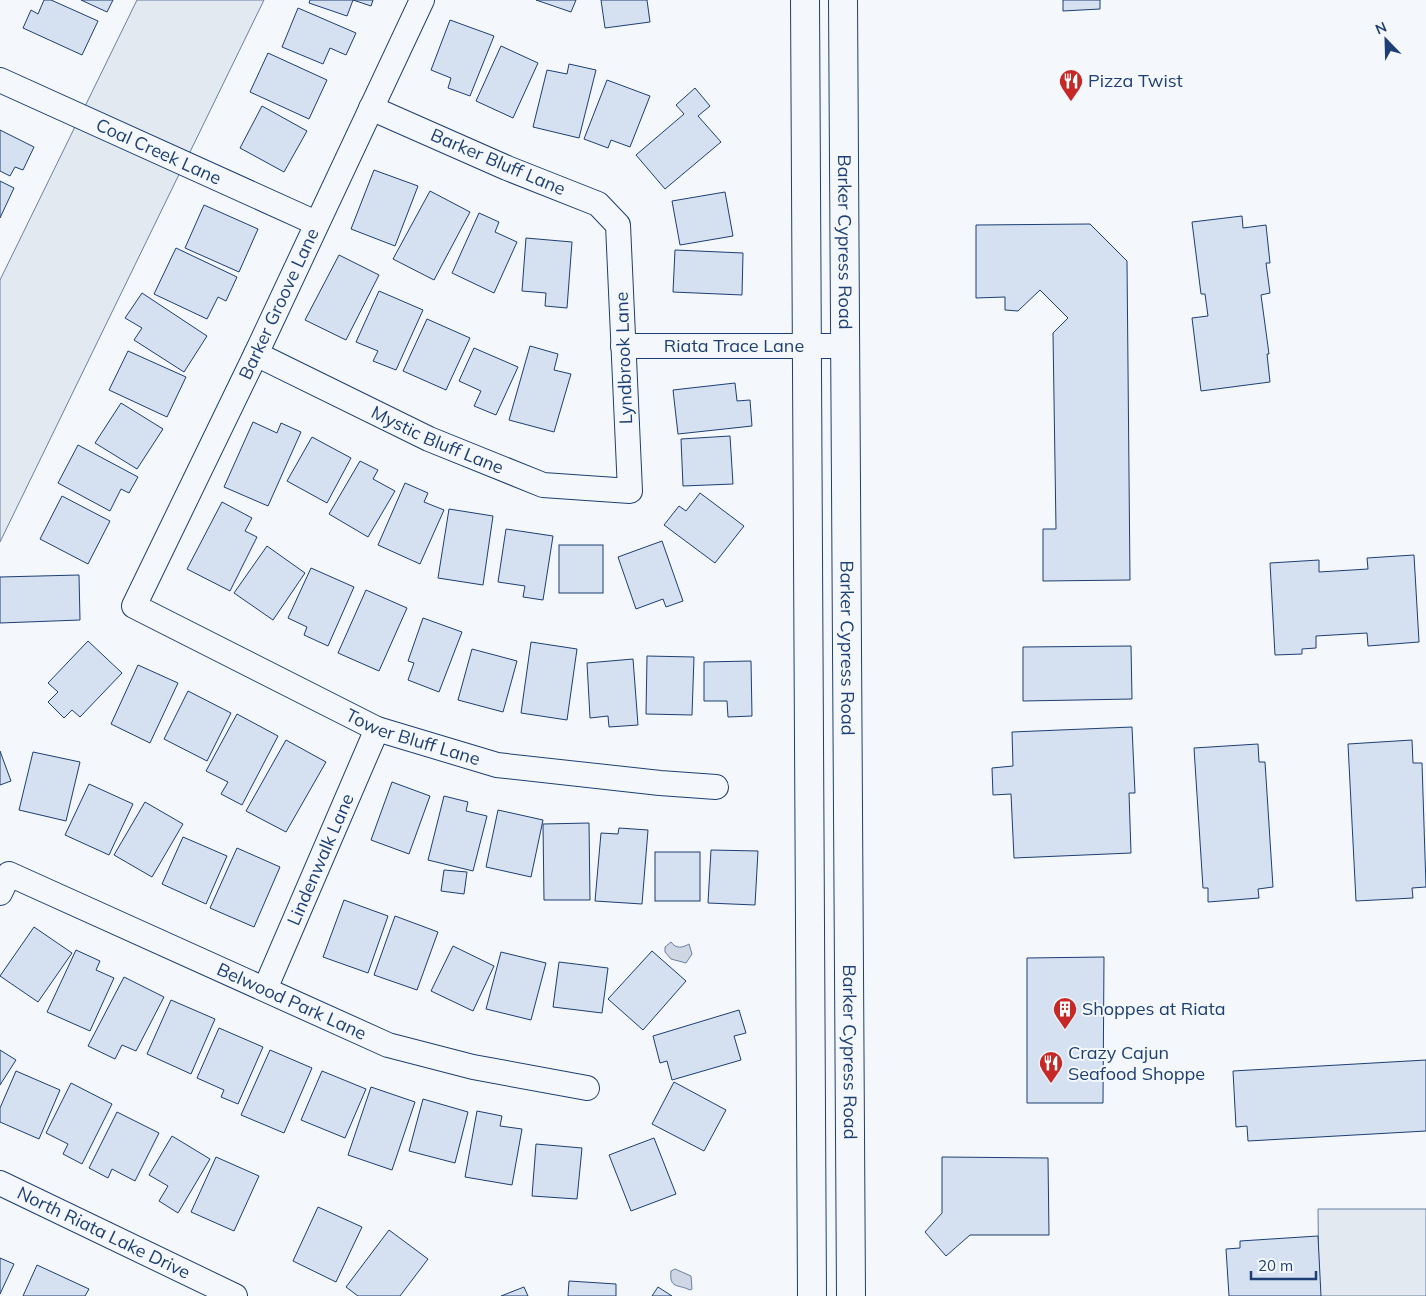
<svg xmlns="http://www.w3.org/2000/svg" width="1426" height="1296" font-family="Mulish,sans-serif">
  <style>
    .green { fill: #e3e9f0; stroke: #687fa3 }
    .water { fill: #cfd7e4; stroke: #687fa3 }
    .building { fill: #d5e0f0; stroke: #1d3f73 }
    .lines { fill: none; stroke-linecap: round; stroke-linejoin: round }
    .minor-casing { stroke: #1d3f73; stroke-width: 26 }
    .major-casing { stroke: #1d3f73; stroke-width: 30 }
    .minor { stroke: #f4f7fb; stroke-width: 24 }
    .major { stroke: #f4f7fb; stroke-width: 28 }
    .labels { text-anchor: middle; stroke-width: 4; stroke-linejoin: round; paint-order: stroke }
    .poi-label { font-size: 18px; fill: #1d3f73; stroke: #f4f7fb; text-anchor: start }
    .street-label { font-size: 18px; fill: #1d3f73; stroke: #f4f7fb }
  </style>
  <rect width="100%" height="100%" fill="#f4f7fb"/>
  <!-- green -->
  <g class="green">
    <path d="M137,0h127l-264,542v-262z"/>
    <path d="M1318,1209h108v87h-107z"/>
  </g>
  <!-- water -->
  <g class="water">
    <path d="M671,942c5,7 11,6 18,2l3,10 -6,9 -15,-4 -6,-7v-5z"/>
    <path d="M675,1269l16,7 1,13 -2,1c-12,-6 -21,-1 -19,-19z"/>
  </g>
  <!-- building -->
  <g class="building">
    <path d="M44,0h7l47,21 -16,34 -59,-27 8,-18 7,4z"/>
    <path d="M81,0h32l-6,12z"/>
    <path d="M310,0h63l-2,6 -18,-6 -6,16 -38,-13z"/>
    <path d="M536,0h40l-5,12z"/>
    <path d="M601,0h46l3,22 -45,6z"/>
    <path d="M1063,0h37v9l-37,2z"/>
    <path d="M298,8l58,25 -10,22 -16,-7 -7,16 -41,-17z"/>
    <path d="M450,20l44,16 -24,60 -22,-8 3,-10 -20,-8z"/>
    <path d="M501,46l37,17 -25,55 -37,-17z"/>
    <path d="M268,53l59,27 -18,39 -59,-27z"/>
    <path d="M569,64l27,6 -17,68 -46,-11 14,-57 20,4z"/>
    <path d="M607,80l43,16 -20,51 -19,-7 -3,8 -24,-9z"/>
    <path d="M695,88l15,18 -12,10 23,26 -56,47 -29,-34 48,-41 -8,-9z"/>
    <path d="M262,106l45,25 -23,41 -44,-24z"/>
    <path d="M0,130l34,17 -11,23 -8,-3 -5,9 -10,-5z"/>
    <path d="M374,170l44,16 -23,60 -44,-17z"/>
    <path d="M0,181l14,7 -14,30z"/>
    <path d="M430,191l40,21 -36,68 -41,-21z"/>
    <path d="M725,192l8,44 -53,9 -8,-44z"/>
    <path d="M204,205l54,24 -19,43 -54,-24z"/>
    <path d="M479,213l20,9 -4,10 22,10 -23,51 -42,-20z"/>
    <path d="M1242,216l1,12 23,-3 4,38h-4l4,30 -9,2 8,59h-2l3,28 -69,9 -9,-73 16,-2 -3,-22h-4l-9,-72z"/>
    <path d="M1090,224l37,37 3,319 -87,1v-52h13l-3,-196 15,-15 -28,-28 -22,21 -13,-1v-13l-29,1v-73z"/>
    <path d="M526,238l46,4 -5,66 -22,-2 1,-13 -24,-2z"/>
    <path d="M176,248l61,29 -11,24 -8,-4 -11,22 -53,-25z"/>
    <path d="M675,250l68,3 -1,42 -69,-3z"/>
    <path d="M339,255l40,20 -33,65 -41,-20z"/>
    <path d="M379,291l44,19 -27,60 -23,-9 5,-10 -22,-9z"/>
    <path d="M142,293l65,43 -23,36 -50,-32 8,-12 -17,-10z"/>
    <path d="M427,319l43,19 -24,52 -43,-19z"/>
    <path d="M530,346l28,8 -4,16 17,4 -17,58 -45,-12z"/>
    <path d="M474,348l44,19 -22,48 -22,-9 7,-15 -22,-10z"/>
    <path d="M128,351l58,26 -19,40 -58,-27z"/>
    <path d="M735,383l2,18 13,-1 2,26 -74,8 -5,-44z"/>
    <path d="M121,403l42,26 -26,40 -42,-26z"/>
    <path d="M253,422l24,11 4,-10 20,9 -33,74 -44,-19z"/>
    <path d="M730,436l3,48 -50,2 -2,-47z"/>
    <path d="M312,437l39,21 -24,45 -40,-22z"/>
    <path d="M78,445l60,32 -9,16 -8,-4 -11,22 -52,-28z"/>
    <path d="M360,461l18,9 -5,9 22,12 -27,46 -39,-23z"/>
    <path d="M405,483l23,10 -4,9 20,8 -24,54 -42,-19z"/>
    <path d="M700,493l44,33 -29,37 -51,-38 15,-19 7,5z"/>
    <path d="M62,496l48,25 -22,43 -48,-25z"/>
    <path d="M222,502l30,16 -7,13 12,6 -27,54 -43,-22z"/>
    <path d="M449,509l44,7 -10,69 -45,-7z"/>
    <path d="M506,529l47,7 -10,64 -20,-3 2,-11 -27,-4z"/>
    <path d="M662,541l21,60 -17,6 -3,-8 -27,10 -18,-52z"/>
    <rect x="559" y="545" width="44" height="48"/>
    <path d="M267,546l38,27 -32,47 -39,-27z"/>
    <path d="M1414,555l5,87 -51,4 -1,-13 -51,3v12l-14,1v5l-27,1 -5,-92 49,-3v12l49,-3 -1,-11z"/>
    <path d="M311,568l43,19 -26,59 -24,-11 3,-8 -19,-9z"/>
    <path d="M79,575l1,45 -80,3v-46z"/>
    <path d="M366,590l41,18 -28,63 -41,-18z"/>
    <path d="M423,618l39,14 -23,60 -31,-12 6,-17 -6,-2z"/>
    <path d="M88,641l34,32 -42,44 -8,-7 -8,8 -16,-16 10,-10 -10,-9z"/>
    <path d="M531,642l46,7 -10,71 -46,-7z"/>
    <path d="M1131,646l1,53 -109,2v-54z"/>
    <path d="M472,649l45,12 -14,51 -45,-12z"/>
    <path d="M647,656l47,1 -2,58 -46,-1z"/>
    <path d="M633,659l5,66 -29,2 -1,-11 -18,2 -3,-55z"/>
    <path d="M751,661l1,55 -24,1 -1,-16h-23v-39z"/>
    <path d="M138,665l40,18 -28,60 -39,-19z"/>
    <path d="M188,691l43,22 -24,48 -43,-22z"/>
    <path d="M237,714l41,22 -36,69 -21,-11 7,-12 -22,-11z"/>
    <path d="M1132,727l3,66h-6l2,60 -117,5 -3,-64 -18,1 -1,-27 21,-2 -1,-34z"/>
    <path d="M286,740l40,22 -40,70 -40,-21z"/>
    <path d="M1412,740l1,23h9l4,124 -14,1 1,10 -57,3 -8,-157z"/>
    <path d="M1258,744l1,18h6l8,125 -15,2 1,9 -51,4v-14h-5l-9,-140z"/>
    <path d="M0,751l11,30 -11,4z"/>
    <path d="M33,752l47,10 -14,59 -47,-11z"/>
    <path d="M392,782l38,14 -21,58 -38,-14z"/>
    <path d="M89,784l44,20 -24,51 -44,-20z"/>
    <path d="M444,796l24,6 -2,9 21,5 -14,55 -45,-11z"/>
    <path d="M145,802l38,22 -31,53 -38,-22z"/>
    <path d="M498,810l45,10 -12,57 -45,-10z"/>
    <path d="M589,823l1,77h-46l-1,-76z"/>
    <path d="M619,828l29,2 -6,74 -47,-3 6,-68 17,1z"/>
    <path d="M183,837l44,19 -21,48 -44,-20z"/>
    <path d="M237,848l43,19 -26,60 -44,-19z"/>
    <path d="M711,850l47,1 -3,54 -47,-2z"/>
    <rect x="655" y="852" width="45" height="49"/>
    <path d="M444,870l23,2 -3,22 -23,-3z"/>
    <path d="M344,900l44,16 -20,57 -45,-16z"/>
    <path d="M395,916l43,16 -21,58 -43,-15z"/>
    <path d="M34,927l38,26 -34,49 -38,-26z"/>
    <path d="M453,946l41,20 -21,45 -42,-20z"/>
    <path d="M76,950l24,11 -4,9 18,8 -24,53 -43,-19z"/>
    <path d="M652,951l34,30 -43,49 -35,-31z"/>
    <path d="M501,952l45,11 -15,57 -45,-11z"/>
    <path d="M1104,957l-1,146h-76v-145z"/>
    <path d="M559,962l49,6 -6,45 -49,-6z"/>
    <path d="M124,977l40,20 -28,54 -14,-6 -7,14 -27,-13z"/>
    <path d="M171,1000l44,19 -24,55 -44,-20z"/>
    <path d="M739,1010l7,23 -12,3 7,24 -69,20 -5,-19 -7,2 -7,-27z"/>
    <path d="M219,1028l44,19 -25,57 -17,-7 3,-7 -27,-12z"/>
    <path d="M0,1050l16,10 -16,25z"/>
    <path d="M270,1050l42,18 -28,65 -43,-18z"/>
    <path d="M1426,1060v71l-178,10 -1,-15 -11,1 -3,-56z"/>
    <path d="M16,1071l44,19 -21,49 -39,-17v-14z"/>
    <path d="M322,1071l44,18 -21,49 -44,-18z"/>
    <path d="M674,1082l52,28 -22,41 -52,-27z"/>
    <path d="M71,1083l41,21 -30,60 -19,-10 5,-10 -22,-11z"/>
    <path d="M371,1087l44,15 -23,68 -44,-15z"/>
    <path d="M423,1099l45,13 -13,51 -46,-12z"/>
    <path d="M477,1111l25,5 -2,10 22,3 -10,56 -47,-8z"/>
    <path d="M117,1112l42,21 -24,48 -23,-12 -4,9 -19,-10z"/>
    <path d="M172,1136l38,23 -32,54 -19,-12 9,-15 -19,-11z"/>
    <path d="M654,1138l22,56 -45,17 -22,-56z"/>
    <path d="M536,1144l46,4 -5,51 -45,-3z"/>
    <path d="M216,1157l43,19 -25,55 -43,-19z"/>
    <path d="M942,1157l106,1 1,77h-79l-24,21 -21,-24 17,-19z"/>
    <path d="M318,1207l44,20 -26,55 -43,-21z"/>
    <path d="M389,1230l39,29 -28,37h-42l-12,-9z"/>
    <path d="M1318,1236l3,60h-92l-3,-47 14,-1v-7z"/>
    <path d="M0,1258l14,6 -14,30z"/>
    <path d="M37,1265l52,24 -4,7h-62z"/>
    <path d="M569,1281l47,3v12h-48z"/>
    <path d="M524,1287l4,9h-27z"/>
    <path d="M658,1287l14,9h-20z"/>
  </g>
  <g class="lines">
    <!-- minor casing -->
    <g class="minor-casing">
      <g id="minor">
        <path id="s1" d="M422,0l-166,354 -122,252 243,123 120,36 163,18 56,4"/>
        <path id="s2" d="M0,80l316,143"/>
        <path id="s3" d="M623,346h221"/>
        <path id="s4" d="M256,354l173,85 114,46 87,6 -12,-266 -20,-21 -91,-36 -136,-60"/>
        <path id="s5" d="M0,893l9,-19 379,171 85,22 114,21"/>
        <path id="s6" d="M265,989l112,-260"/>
        <path id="s7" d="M0,1183l235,113"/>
      </g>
    </g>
    <!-- major casing -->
    <g class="major-casing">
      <g id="major">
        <path d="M805,0l7,1296"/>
        <path id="s8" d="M843,0l8,1296"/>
      </g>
    </g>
    <!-- minor -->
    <use href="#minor" class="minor"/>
    <!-- major -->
    <use href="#major" class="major"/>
  </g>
  <!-- icons -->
  <defs>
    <g id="restaurant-pin" transform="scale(1.25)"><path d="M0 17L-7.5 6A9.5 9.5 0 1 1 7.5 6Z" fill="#c62828" stroke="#f4f7fb"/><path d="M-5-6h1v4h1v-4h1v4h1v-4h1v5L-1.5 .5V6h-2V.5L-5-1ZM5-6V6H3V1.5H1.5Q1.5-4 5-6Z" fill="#fff"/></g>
    <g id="building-pin" transform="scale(1.25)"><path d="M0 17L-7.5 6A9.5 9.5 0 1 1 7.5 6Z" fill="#c62828" stroke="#f4f7fb"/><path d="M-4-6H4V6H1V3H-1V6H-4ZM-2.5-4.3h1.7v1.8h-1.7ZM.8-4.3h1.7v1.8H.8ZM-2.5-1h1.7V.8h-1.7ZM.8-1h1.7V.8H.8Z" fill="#fff"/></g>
  </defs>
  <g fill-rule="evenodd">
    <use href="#restaurant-pin" x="1071" y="81"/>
    <use href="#building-pin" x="1065" y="1009"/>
    <use href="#restaurant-pin" x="1051" y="1063"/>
  </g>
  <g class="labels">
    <!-- poi labels -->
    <g class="poi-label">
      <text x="1088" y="87">Pizza Twist</text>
      <text x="1082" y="1015">Shoppes at Riata</text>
      <text x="1068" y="1059">Crazy Cajun<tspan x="1068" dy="21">Seafood Shoppe</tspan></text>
    </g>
    <!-- street labels -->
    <g class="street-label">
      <text dy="6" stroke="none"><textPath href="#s2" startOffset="174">Coal Creek Lane</textPath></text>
      <text transform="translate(498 162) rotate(23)" y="6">Barker Bluff Lane</text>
      <text dy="6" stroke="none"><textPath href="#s8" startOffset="242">Barker Cypress Road</textPath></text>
      <text transform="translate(279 304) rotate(-65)" y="6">Barker Groove Lane</text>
      <text dy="6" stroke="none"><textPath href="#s3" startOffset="111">Riata Trace Lane</textPath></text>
      <text transform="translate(624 358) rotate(-92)" y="6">Lyndbrook Lane</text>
      <text dy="6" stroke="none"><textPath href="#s4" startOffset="201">Mystic Bluff Lane</textPath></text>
      <text dy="6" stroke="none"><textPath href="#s8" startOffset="648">Barker Cypress Road</textPath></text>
      <text dy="6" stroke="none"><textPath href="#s1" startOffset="980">Tower Bluff Lane</textPath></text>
      <text dy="6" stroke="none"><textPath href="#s6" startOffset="141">Lindenwalk Lane</textPath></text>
      <text dy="6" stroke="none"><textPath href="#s5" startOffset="331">Belwood Park Lane</textPath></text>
      <text dy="6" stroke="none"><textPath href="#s8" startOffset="1052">Barker Cypress Road</textPath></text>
      <text dy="6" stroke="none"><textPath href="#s7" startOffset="115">North Riata Lake Drive</textPath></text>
    </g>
  </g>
  <!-- north arrow -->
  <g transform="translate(1386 40) rotate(337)" stroke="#f4f7fb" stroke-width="4" paint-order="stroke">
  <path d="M0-4L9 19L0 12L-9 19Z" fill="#1d3f73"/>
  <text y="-8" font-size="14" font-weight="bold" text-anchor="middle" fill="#1d3f73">N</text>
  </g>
  <!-- scale -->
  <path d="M1251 1271v8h65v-8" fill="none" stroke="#1d3f73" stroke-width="2.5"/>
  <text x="1258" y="1271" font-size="15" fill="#1d3f73" stroke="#f4f7fb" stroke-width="4" paint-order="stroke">20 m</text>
</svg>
